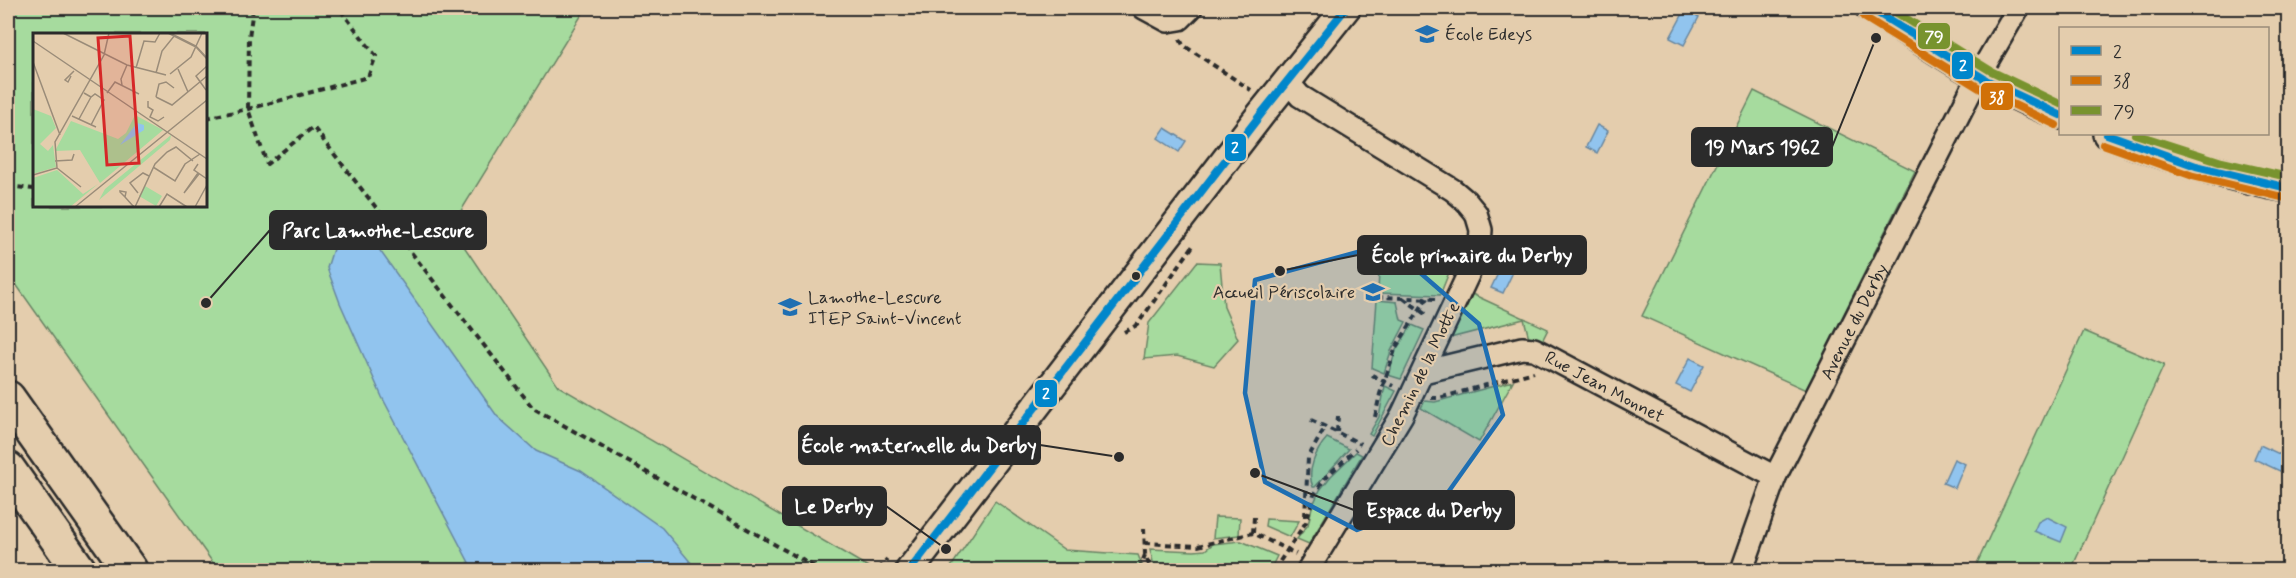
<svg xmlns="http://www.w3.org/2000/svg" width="2296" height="578" font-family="Mynerve,sans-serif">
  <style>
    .green { fill: #a6db9e; stroke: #688364; stroke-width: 1.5; fill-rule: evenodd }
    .water { fill: #91c4ee; stroke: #6887a0; stroke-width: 1.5 }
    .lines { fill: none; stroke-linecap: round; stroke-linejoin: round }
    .minor-casing { stroke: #2b2b2b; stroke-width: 26 }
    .tertiary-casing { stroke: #2b2b2b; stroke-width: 32 }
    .motorway-casing { stroke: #2b2b2b; stroke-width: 38 }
    .path { stroke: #2b2b2b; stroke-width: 4; stroke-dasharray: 6 4.5; stroke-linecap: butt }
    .minor { stroke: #e4cdad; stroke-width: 21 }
    .tertiary { stroke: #e4cdad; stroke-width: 27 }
    .motorway { stroke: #e4cdad; stroke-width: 33 }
    .bus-1-casing { stroke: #e4cdad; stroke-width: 12 }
    .bus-2-casing { stroke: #e4cdad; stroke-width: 12 }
    .bus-3-casing { stroke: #e4cdad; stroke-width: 12 }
    .bus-1 { stroke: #0086cb; stroke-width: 8 }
    .bus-2 { stroke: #d17107; stroke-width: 8 }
    .bus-3 { stroke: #78932e; stroke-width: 8 }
    .marked { fill: #1f6fb2; fill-opacity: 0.2; stroke: #1f6fb2; stroke-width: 4.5; stroke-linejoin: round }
    .bus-dot { fill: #2b2b2b; stroke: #e4cdad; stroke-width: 2 }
    .labels { text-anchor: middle; stroke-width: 4.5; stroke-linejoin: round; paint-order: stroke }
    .poi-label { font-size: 18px; fill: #2b2b2b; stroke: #e4cdad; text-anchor: start }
    .street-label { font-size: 18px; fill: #2b2b2b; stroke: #e4cdad }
    .inset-road { fill: none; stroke: #9a8c79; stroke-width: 1.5 }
    .view { fill: #d62828; fill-opacity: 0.15; stroke: #d62828; stroke-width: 3 }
    .inset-edge { fill: none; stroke: #2b2b2b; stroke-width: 3 }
    .leader { fill: none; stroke: #2b2b2b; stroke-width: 2 }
    .callout-dot { fill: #2b2b2b; stroke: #e4cdad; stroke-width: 2 }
    .callout { fill: #2b2b2b; stroke: #2b2b2b; stroke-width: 2 }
    .callout-label { font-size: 20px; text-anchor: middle; font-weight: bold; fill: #fff }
    .line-badge { stroke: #e4cdad; stroke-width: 2 }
    .badge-label { font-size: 16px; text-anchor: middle; font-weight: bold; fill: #fff }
  </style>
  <rect width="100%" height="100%" fill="#e4cdad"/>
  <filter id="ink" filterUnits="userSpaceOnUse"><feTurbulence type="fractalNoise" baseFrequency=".0167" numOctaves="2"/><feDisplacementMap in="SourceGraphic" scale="12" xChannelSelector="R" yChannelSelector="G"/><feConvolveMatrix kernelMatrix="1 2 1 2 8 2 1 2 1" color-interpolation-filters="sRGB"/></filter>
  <g filter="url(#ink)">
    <!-- green -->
    <g class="green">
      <path d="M8,8h578l-135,219 107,159 312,182 -2,2h-650l-210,-297zM34,34h172v172h-172z"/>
      <path d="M1754,91l161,80 -109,219 -164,-74z"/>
      <path d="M1380,249h4l72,6 -16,40 -62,-2z"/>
      <path d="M1197,262l23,1 4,44 14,32 -24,27 -37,-10 -33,3 5,-36z"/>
      <path d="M1472,294l76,35 -8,16 -11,-7 -5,-19 -74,19z"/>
      <path d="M1377,300l20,2 4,18 5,2 -15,29 -7,22 -12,-5z"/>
      <path d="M1412,325l12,5 -23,49 -13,-4 8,-25z"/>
      <path d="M2084,331l80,34 -93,205h-97z"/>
      <path d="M1513,381l-34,61 -58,-34 4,-7 10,1z"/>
      <path d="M1385,386l11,5 -24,45 -3,-2 10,-17z"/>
      <path d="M1327,438l22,11 -34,38h-2c-7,-15 3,-37 14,-49z"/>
      <path d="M1356,452l6,3 -53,89 -12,-5 11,-14 4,-18 8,-17 11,-14z"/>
      <path d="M995,501l70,49 73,5 6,15h-195z"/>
      <path d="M1215,517l25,1 -1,17 -26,3z"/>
      <path d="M1266,519l33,2 -9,16 -25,-11z"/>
      <path d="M1241,541l36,15 -7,14h-113l-4,-8 -3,-13 44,2 11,-1 8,-6z"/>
    </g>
    <!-- water -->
    <g class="water">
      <path d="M1685,10l14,7 -15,28 -14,-7z"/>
      <path d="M1597,125l11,6 -11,22 -11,-6z"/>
      <path d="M1165,128l21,13 -7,11 -21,-14z"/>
      <path d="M346,237l25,1 126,178 39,35 45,20 81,57 35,42h-224l-91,-173 -42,-94 -13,-35 6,-19z"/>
      <path d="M1503,263l12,5 -12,25 -12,-5z"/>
      <path d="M1690,358l14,7 -14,27 -14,-7z"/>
      <path d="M2260,445l28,13 -6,14 -28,-13z"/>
      <path d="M1954,459l11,5 -10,24 -12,-5z"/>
      <path d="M2047,517l20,10 -6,15 -27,-11 4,-9z"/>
    </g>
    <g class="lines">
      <!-- minor casing -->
      <g class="minor-casing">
        <g id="minor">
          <path d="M1144,8l24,13 12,-2 11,-11"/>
          <path d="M1288,82l12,14 153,94 13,11 10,12 5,17 -1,14 -4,14 -74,157 -94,155"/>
          <path id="s1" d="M1423,372l99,-24 12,1 241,128"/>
          <path id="s2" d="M1742,570l33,-93 203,-400 40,-69"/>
        </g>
      </g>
      <!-- tertiary casing -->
      <g class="tertiary-casing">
        <g id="tertiary">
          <path d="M1870,8c64,40 120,80 190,107"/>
          <path d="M2107,134c59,23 119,43 181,54"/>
          <path d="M910,570l351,-456 85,-106"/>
        </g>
      </g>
      <!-- motorway casing -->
      <g class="motorway-casing">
        <g id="motorway">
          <path d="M8,398l122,172"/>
          <path d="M8,469l71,101"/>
        </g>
      </g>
      <!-- path -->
      <g class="path">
        <path d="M253,8l-4,29 -1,72 19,55 46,-37 220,281 287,162"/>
        <path d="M1180,39l3,6 68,45"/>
        <path d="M206,118l42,-9 120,-32 8,-21 -37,-48"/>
        <path d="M8,186l26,3"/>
        <path d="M1377,297l58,2"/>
        <path d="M1403,298l25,18"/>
        <path d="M1124,332l13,-7 58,-82"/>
        <path d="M1372,375l21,11"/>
        <path d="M1431,398h8l95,-26"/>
        <path d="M1375,417l5,-23 16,-47 31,-49"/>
        <path d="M1311,420l50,24"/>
        <path d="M1337,432l1,-16"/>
        <path d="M1254,517l-1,16 43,21"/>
        <path d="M1305,517l3,-59 17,-31"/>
        <path d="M1144,528l1,26 6,16"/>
        <path d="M1145,543l53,3 55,-13"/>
        <path d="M879,570l8,-11"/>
        <path d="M1139,570l6,-15"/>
        <path d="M1274,570l32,-48 8,-27 11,-17 31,-29"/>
      </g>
      <!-- minor -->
      <use href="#minor" class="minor"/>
      <!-- tertiary -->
      <use href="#tertiary" class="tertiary"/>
      <!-- motorway -->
      <use href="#motorway" class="motorway"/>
      <!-- bus-1 casing -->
      <g class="bus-1-casing">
        <g id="bus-1">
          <path d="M1870,8l116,72 74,35"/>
          <path d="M2107,134l89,32 92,22"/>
          <path d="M910,570l351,-456 85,-106"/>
        </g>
      </g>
      <!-- bus-2 casing -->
      <g class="bus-2-casing">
        <g id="bus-2">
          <path d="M1864,17l117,72 75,36"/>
          <path d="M2103,144l90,32 93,22"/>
        </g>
      </g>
      <!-- bus-3 casing -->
      <g class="bus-3-casing">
        <g id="bus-3">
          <path d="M1889,8l102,63 69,33"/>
          <path d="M2135,134l87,28 66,15"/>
        </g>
      </g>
      <!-- bus-1 -->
      <use href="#bus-1" class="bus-1"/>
      <!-- bus-2 -->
      <use href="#bus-2" class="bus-2"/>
      <!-- bus-3 -->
      <use href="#bus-3" class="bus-3"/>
    </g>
  </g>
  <!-- marked area -->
  <path class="marked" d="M1387,244l92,80 24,91 -59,83 -87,32 -92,-48 -20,-89 10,-113z"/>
  <!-- icons -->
  <defs>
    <g id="school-bare" transform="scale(1.8)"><path d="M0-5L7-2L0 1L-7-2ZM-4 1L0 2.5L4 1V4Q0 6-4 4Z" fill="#1f6fb2" stroke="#e4cdad" stroke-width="2.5" paint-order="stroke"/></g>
  </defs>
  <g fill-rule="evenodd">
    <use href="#school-bare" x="1427" y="34"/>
    <use href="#school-bare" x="1373" y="292"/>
    <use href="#school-bare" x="790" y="307"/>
  </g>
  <!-- markers -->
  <circle class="bus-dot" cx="1136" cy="276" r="5"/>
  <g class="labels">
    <!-- poi labels -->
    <g class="poi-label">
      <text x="1445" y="40">École Edeys</text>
      <text x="1355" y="298" text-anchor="end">Accueil Périscolaire</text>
      <text x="808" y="303">Lamothe-Lescure<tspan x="808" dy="21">ITEP Saint-Vincent</tspan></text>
    </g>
    <!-- street labels -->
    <g class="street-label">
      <text dy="6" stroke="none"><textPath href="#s2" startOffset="273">Avenue du Derby</textPath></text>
      <text transform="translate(1420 374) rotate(-64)" y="6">Chemin de la Motte</text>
      <text dy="6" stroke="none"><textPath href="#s1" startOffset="194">Rue Jean Monnet</textPath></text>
    </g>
  </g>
  <!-- overview -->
  <g transform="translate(33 33)">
    <rect width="174" height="174" fill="#e4cdad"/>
    <path d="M0,76l18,7 5,12 -16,16 8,7 5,-6 3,22 -23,7zM102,82l28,15 -63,53 -20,-33 -25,1 16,-30 47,18 8,-6zM138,102l-1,5 -71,60 6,-11zM24,137l26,24 15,-10 -28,23h-37v-29zM112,153l17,10 -6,10 -17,-10z" fill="#a6db9e"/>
    <path d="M104,90l7,2v5l-24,15z" fill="#91c4ee"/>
    <path class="inset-road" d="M30,0l64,32 39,10M135,0l28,14 11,12M137,0l26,13 11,12M0,8l174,118M0,29l27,73M103,35l8,-27 11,1 5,-9M145,36l10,23M123,40l6,-22 13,-16M137,41l21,-17 11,-24M38,43l-3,6 -3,-2 9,-9M89,52l-1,-6 6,-14M173,57l-10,-14 11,-10M51,60l7,4 4,-3 9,6 -13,25M74,60l8,-11 24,12M123,64l16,8 35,-29M123,64l3,-13 7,-2 8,6M115,68v6l5,3 -3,7 8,4 6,-4M39,83l24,11M46,86l12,-22M22,128l17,-1 2,-6M165,131l-4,6 13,9M120,134l22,14 10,-17 15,-10M24,135l24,19M165,140l-14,20 15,-19M0,142l24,-7 -2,-26 49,-87 5,-22M105,160l-8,-10 13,-10 6,3M92,164l1,-5 -6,-1v1l5,5 8,9h1M42,174l132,-107M102,174l20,-43 12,-12 9,-5 17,14M126,174l8,-13 20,13M162,174l12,-22"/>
    <path class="view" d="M97,3l9,127 -32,2 -9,-127z"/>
    <rect width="174" height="174" class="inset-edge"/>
  </g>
  <!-- callouts -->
  <path class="leader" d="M1876 38L1832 147M206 303L270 230M1280 271L1358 255M1119 457L1040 445M946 549L886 506M1255 473L1354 510"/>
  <g class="callout-dot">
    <circle cx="1876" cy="38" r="6"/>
    <circle cx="206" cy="303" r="6"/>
    <circle cx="1280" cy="271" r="6"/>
    <circle cx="1119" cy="457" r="6"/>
    <circle cx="946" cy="549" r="6"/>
    <circle cx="1255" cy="473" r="6"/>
  </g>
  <g class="callout">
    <rect x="1692" y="128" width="140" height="38" rx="6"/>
    <rect x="270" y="211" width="216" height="38" rx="6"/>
    <rect x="1358" y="236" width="228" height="38" rx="6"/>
    <rect x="799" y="426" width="241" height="38" rx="6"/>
    <rect x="783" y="487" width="103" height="38" rx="6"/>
    <rect x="1354" y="491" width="160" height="38" rx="6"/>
  </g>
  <g class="callout-label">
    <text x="1762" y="154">19 Mars 1962</text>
    <text x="378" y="237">Parc Lamothe-Lescure</text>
    <text x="1472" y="262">École primaire du Derby</text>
    <text x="919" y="452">École maternelle du Derby</text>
    <text x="834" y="513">Le Derby</text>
    <text x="1434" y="517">Espace du Derby</text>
  </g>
  <g class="line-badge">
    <rect x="1917" y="22" width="34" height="28" rx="6" fill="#78932e"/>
    <rect x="1951" y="51" width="23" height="29" rx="6" fill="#0086cb"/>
    <rect x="1980" y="82" width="34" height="29" rx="6" fill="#d17107"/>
    <rect x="1224" y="133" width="23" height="29" rx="6" fill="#0086cb"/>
    <rect x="1034" y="379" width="24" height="29" rx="6" fill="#0086cb"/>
  </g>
  <g class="badge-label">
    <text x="1934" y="42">79</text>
    <text x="1963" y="71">2</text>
    <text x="1997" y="103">38</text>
    <text x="1235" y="153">2</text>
    <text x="1046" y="399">2</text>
  </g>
  <!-- margin -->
  <rect width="2296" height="578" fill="none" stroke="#e4cdad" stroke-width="30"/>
  <rect x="15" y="15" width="2266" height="548" fill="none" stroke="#2b2b2b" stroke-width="2" filter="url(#ink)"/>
  <!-- legend -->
  <rect x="2059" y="27" width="210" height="108" fill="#e4cdad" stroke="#9a8c79" stroke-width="1.5"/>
  <rect x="2071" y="46" width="30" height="9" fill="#0086cb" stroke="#9a8c79" stroke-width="1.5"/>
  <text x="2113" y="57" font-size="18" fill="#2b2b2b">2</text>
  <rect x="2071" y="76" width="30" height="9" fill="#d17107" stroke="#9a8c79" stroke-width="1.5"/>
  <text x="2113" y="87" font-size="18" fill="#2b2b2b">38</text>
  <rect x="2071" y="106" width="30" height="9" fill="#78932e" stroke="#9a8c79" stroke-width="1.5"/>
  <text x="2113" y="117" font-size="18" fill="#2b2b2b">79</text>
</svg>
